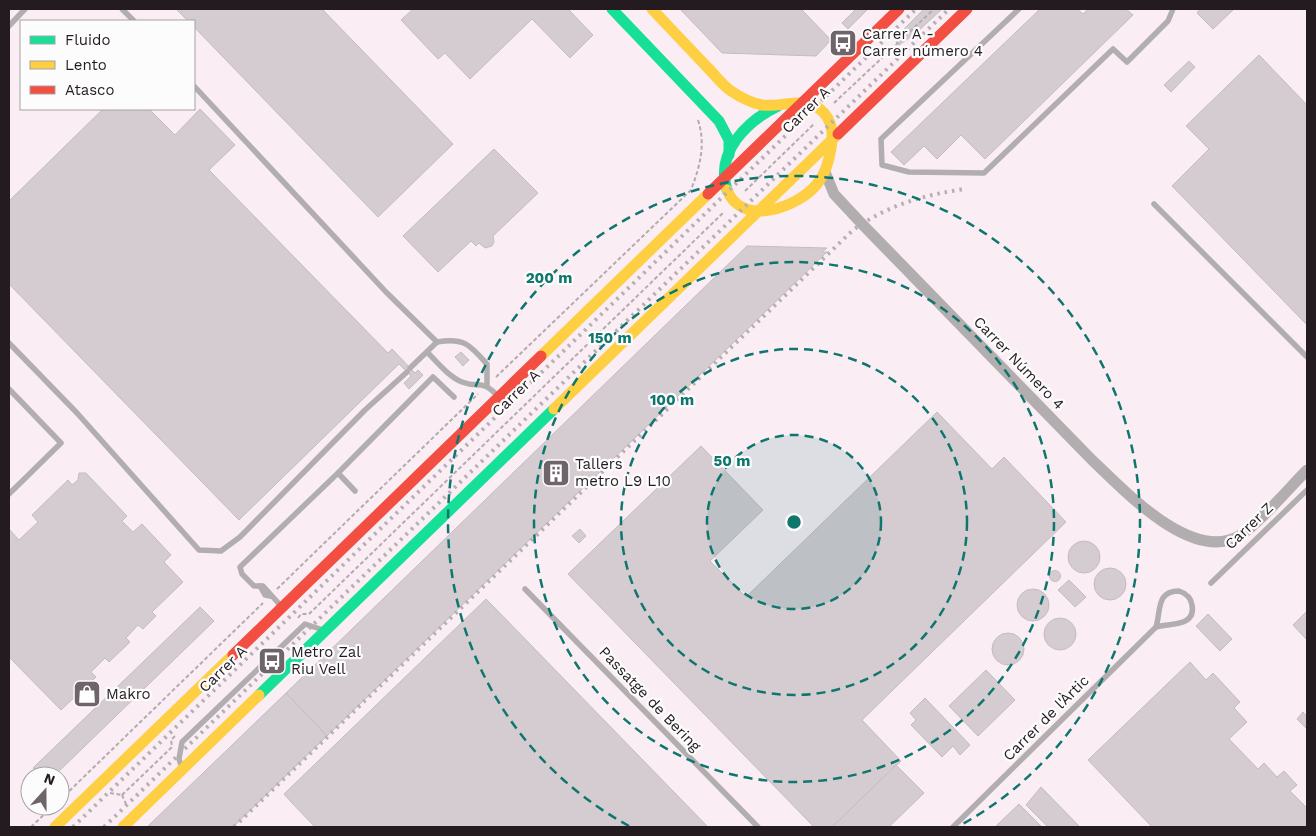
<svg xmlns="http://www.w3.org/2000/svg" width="1316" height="836" font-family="'Work Sans',sans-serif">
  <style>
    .building { fill: #d5ccd2; stroke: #c4bcc2 }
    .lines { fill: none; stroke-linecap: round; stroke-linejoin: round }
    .path { stroke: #b3acaf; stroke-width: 2; stroke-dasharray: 4 2.5; stroke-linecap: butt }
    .lane { stroke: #b2adae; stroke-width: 5.5 }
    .street { stroke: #b2adae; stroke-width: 11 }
    .fast { stroke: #16e098; stroke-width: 11 }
    .slow { stroke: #ffcf43; stroke-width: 11 }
    .jam { stroke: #f24e42; stroke-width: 11 }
    .rail { stroke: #b6afb3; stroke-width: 4; stroke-dasharray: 2.5 5; stroke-linecap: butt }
    .ring { fill: none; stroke: #0f766e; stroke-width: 2.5; stroke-dasharray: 9 6 }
    .labels { text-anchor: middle; stroke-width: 4.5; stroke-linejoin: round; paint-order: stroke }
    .poi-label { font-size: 15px; fill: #231b20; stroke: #fcfcfc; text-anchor: start }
    .street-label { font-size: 15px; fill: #231b20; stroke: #fcfcfc }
    .centre { fill: #0f766e; stroke: #fcfcfc; stroke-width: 2.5 }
    .ring-label { font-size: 15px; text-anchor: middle; font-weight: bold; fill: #0f766e; stroke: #fcfcfc; stroke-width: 4.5; stroke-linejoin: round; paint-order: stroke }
  </style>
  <rect width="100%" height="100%" fill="#faedf4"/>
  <!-- building -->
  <g class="building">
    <path d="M176,9h146l131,135 -75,73 -184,-190v-6h-6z"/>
    <path d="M413,9h155l25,26 -23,23 -38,-39 -62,60 -25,-26 -7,6 -37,-39z"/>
    <path d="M680,9h121l30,31 -15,16 -94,-3z"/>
    <path d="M856,9h12l-20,20 -6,-6z"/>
    <path d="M924,9h18l-27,25 -16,11 -3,-3 7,-12z"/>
    <path d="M1040,9h37l6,5 5,-5h38l7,6 -148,144 -24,-24 -24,24 -13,-13 -20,19 -13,-13z"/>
    <path d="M1200,9h34l-21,20 -16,-16z"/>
    <path d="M1259,55l48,50v220l-135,-139 37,-37 -23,-23z"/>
    <path d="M1189,61l6,6 -24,25 -7,-7z"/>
    <path d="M103,109h46l26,26 25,-26 35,36 -26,25 179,183 4,-4 23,24 3,-3 5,5 -14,14 -5,-6 7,-7 -12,-12 -160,156 -230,-236v-83z"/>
    <path d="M494,149l44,44 -45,43 1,6 -2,4 -7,2 -6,-5 -3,3 -5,-5 -33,31 -35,-36z"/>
    <path d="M747,246l80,2 -5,4h5l-500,484 -41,-43z"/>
    <path d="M461,352l8,8 -6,6 -8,-9z"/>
    <path d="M937,412l55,57 12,-12 62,65 -204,198 39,41 -69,66h-18l-246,-253 133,-128 62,64 -53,51 36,36z"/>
    <path d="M79,473h7l41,43 -5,5 11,11 9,-8 29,31 -7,7 19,20 -31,30 4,4 -13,13 -5,-4 -12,13 4,4 -21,20 -4,-4 -14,14 5,5 -35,33 -52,-53v-128l10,11 19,-18 -6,-7 36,-35 4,5 6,-5z"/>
    <path d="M580,529l6,7 -7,7 -7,-7z"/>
    <circle cx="1084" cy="557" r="16"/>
    <circle cx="1110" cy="584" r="16"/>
    <circle cx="1055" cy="576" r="5.5"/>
    <path d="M1069,580l17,17 -11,10 -17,-17z"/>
    <circle cx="1033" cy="605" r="16"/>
    <path d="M486,599l7,7 215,221h-393l-24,-25 -7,-8z"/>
    <path d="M200,607l14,14 -160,155h-13l-8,-8z"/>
    <path d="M1307,611v29l-14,-15z"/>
    <path d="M1208,614l24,25 -12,12 -24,-25z"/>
    <circle cx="1060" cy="634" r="16"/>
    <circle cx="1008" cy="649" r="16"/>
    <path d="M1190,662l16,18 7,-7 27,29 -6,6 13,14 -18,17 29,30 6,-6 13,14 7,-6 13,14 -7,6 17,17v19h-155l-64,-67z"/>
    <path d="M986,670l29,30 -37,36 -29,-30z"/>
    <path d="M286,693l41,43 -94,91h-86z"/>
    <path d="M925,698l45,47 -10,10 -7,-9 -11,11 -31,-32 5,-5 -6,-7z"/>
    <path d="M1303,712l4,5v12l-10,-10z"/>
    <path d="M896,765l28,28 -35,34h-57z"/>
    <path d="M1041,787l39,40h-32l-22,-22z"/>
    <path d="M1019,804l23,23h-47z"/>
  </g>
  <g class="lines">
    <!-- path -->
    <g class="path">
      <path d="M834,103l100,-94"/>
      <path d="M745,191l70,-68"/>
      <path d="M496,377l195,-187c9,-24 15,-45 7,-70"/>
      <path d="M277,589l201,-195"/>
      <path d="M298,618l3,-4h8l415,-402"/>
      <path d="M110,793l12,2"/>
      <path d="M122,795l50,-48 -1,-7 5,-5"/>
      <path d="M122,795l4,9"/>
      <path d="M60,800l203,-197"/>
      <path d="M31,827l22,-21"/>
    </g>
    <!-- lane -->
    <g class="lane">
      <path d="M122,9l12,12"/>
      <path d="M1019,9l-138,130 1,26 27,7 75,1 129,-124 14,13 41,-41 5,-12"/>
      <path d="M9,26l16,-17"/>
      <path d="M194,86l192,206 51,50 -27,26"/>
      <path d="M1154,204l153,153"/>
      <path d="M437,342c27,-5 33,3 50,22v21"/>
      <path d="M9,343l68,70 122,137 22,1 19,-14 125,-127 42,-38"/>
      <path d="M428,353c10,10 21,24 34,29 18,7 18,-4 36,14"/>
      <path d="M9,389l52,54 -52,51"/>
      <path d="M355,491l-17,-18 95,-96 21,20"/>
      <path d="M1211,583l96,-93"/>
      <path d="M260,586l5,9 5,1"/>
      <path d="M525,589l233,238"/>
      <path d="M1179,591c6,2 12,6 13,14 4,22 -22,18 -36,22 5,-16 0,-36 23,-36z"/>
      <path d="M281,606l-18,-20h-9l-12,-12 -2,-7 98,-94"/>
      <path d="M182,768l-3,-9 3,-17 123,-118 18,6"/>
      <path d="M953,827l203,-200"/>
    </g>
    <!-- street -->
    <path class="street" d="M825,172l9,22 28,30 230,236c32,30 99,103 147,76 19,-11 51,-49 68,-66"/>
    <!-- fast -->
    <g class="fast">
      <path d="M612,9l107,112 10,19v15"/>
      <path d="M727,190c-12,-38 20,-69 51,-84"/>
      <path d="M259,695l295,-286"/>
    </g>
    <!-- slow -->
    <g class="slow">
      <path d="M652,9c18,19 37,39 55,58 8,8 15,18 24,24 9,6 20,12 31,14 21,3 45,-11 62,8 7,8 9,18 8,28 -2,15 -5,31 -15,43 -18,23 -75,44 -90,6"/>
      <path d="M541,356l167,-162"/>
      <path d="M554,409l284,-275"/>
      <path d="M55,827l178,-172"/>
      <path d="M123,827l136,-132"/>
    </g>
    <!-- jam -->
    <g class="jam">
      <path d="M838,134l129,-125"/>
      <path d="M708,194l191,-185"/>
      <path d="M233,655l308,-299"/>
    </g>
    <!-- rail -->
    <g class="rail">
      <path d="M73,827l843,-818"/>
      <path d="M104,827l845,-818"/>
      <path d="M234,827l619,-597c35,-25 70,-35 112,-41"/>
    </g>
  </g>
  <!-- distance rings -->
  <circle cx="794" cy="522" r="87" fill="#0f766e" fill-opacity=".12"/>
  <g class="ring">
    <circle cx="794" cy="522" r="87"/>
    <circle cx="794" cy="522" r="173"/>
    <circle cx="794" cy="522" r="260"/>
    <path d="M629 826A346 346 0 1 1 959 826"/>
  </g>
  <!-- icons -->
  <defs>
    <g id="bus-square" transform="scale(1.4375)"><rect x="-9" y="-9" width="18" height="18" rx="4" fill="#6e646a" stroke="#fcfcfc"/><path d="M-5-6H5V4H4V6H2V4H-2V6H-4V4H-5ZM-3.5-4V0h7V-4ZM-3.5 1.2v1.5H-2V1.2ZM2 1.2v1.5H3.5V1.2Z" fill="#fff"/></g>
    <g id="building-square" transform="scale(1.4375)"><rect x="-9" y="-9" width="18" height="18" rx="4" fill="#6e646a" stroke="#fcfcfc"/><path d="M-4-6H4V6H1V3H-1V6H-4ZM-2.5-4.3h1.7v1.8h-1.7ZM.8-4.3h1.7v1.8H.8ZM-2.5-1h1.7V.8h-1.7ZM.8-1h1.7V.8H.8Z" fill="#fff"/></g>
    <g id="shop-square" transform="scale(1.4375)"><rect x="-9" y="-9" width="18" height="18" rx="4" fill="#6e646a" stroke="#fcfcfc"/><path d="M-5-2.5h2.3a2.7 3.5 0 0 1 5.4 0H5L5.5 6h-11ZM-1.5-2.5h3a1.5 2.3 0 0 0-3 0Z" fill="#fff"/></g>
  </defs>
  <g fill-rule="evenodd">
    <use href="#bus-square" x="843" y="43"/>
    <use href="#building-square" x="556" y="473"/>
    <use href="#bus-square" x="272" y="661"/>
    <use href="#shop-square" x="87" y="694"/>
  </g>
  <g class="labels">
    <!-- poi labels -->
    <g class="poi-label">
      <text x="862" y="39">Carrer A -<tspan x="862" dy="17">Carrer número 4</tspan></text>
      <text x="575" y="469">Tallers<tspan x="575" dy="17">metro L9 L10</tspan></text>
      <text x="291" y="657">Metro Zal<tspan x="291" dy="17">Riu Vell</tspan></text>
      <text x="106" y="699">Makro</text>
    </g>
    <!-- street labels -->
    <g class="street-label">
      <text transform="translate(806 110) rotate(-44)" y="5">Carrer A</text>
      <text transform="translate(1019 363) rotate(46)" y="5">Carrer Número 4</text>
      <text transform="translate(516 393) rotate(-44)" y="5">Carrer A</text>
      <text transform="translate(1249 526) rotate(-44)" y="5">Carrer Z</text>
      <text transform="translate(223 669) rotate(-44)" y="5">Carrer A</text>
      <text transform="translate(650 699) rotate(46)" y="5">Passatge de Bering</text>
      <text transform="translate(1046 718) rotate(-45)" y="5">Carrer de l'Àrtic</text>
    </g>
  </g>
  <circle cx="794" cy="522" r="8" class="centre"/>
  <g class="ring-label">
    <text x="549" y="283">200 m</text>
    <text x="610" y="343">150 m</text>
    <text x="672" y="405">100 m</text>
    <text x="732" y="466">50 m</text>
  </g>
  <!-- border -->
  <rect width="1316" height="836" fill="none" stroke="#231b20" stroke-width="20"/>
  <!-- legend -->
  <rect x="20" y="20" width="175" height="90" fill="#fcfcfc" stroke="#a5a2a4"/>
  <rect x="30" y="36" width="25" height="8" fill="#16e098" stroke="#a5a2a4"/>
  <text x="65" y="45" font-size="15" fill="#231b20">Fluido</text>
  <rect x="30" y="61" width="25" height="8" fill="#ffcf43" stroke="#a5a2a4"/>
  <text x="65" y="70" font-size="15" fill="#231b20">Lento</text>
  <rect x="30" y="86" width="25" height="8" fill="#f24e42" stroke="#a5a2a4"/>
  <text x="65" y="95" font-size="15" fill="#231b20">Atasco</text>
  <!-- north arrow -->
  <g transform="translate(45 791) rotate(21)"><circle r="24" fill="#fcfcfc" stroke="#a5a2a4"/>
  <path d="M0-4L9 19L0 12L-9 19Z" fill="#6e646a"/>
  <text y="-8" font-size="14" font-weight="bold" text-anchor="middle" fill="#231b20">N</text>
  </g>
</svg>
